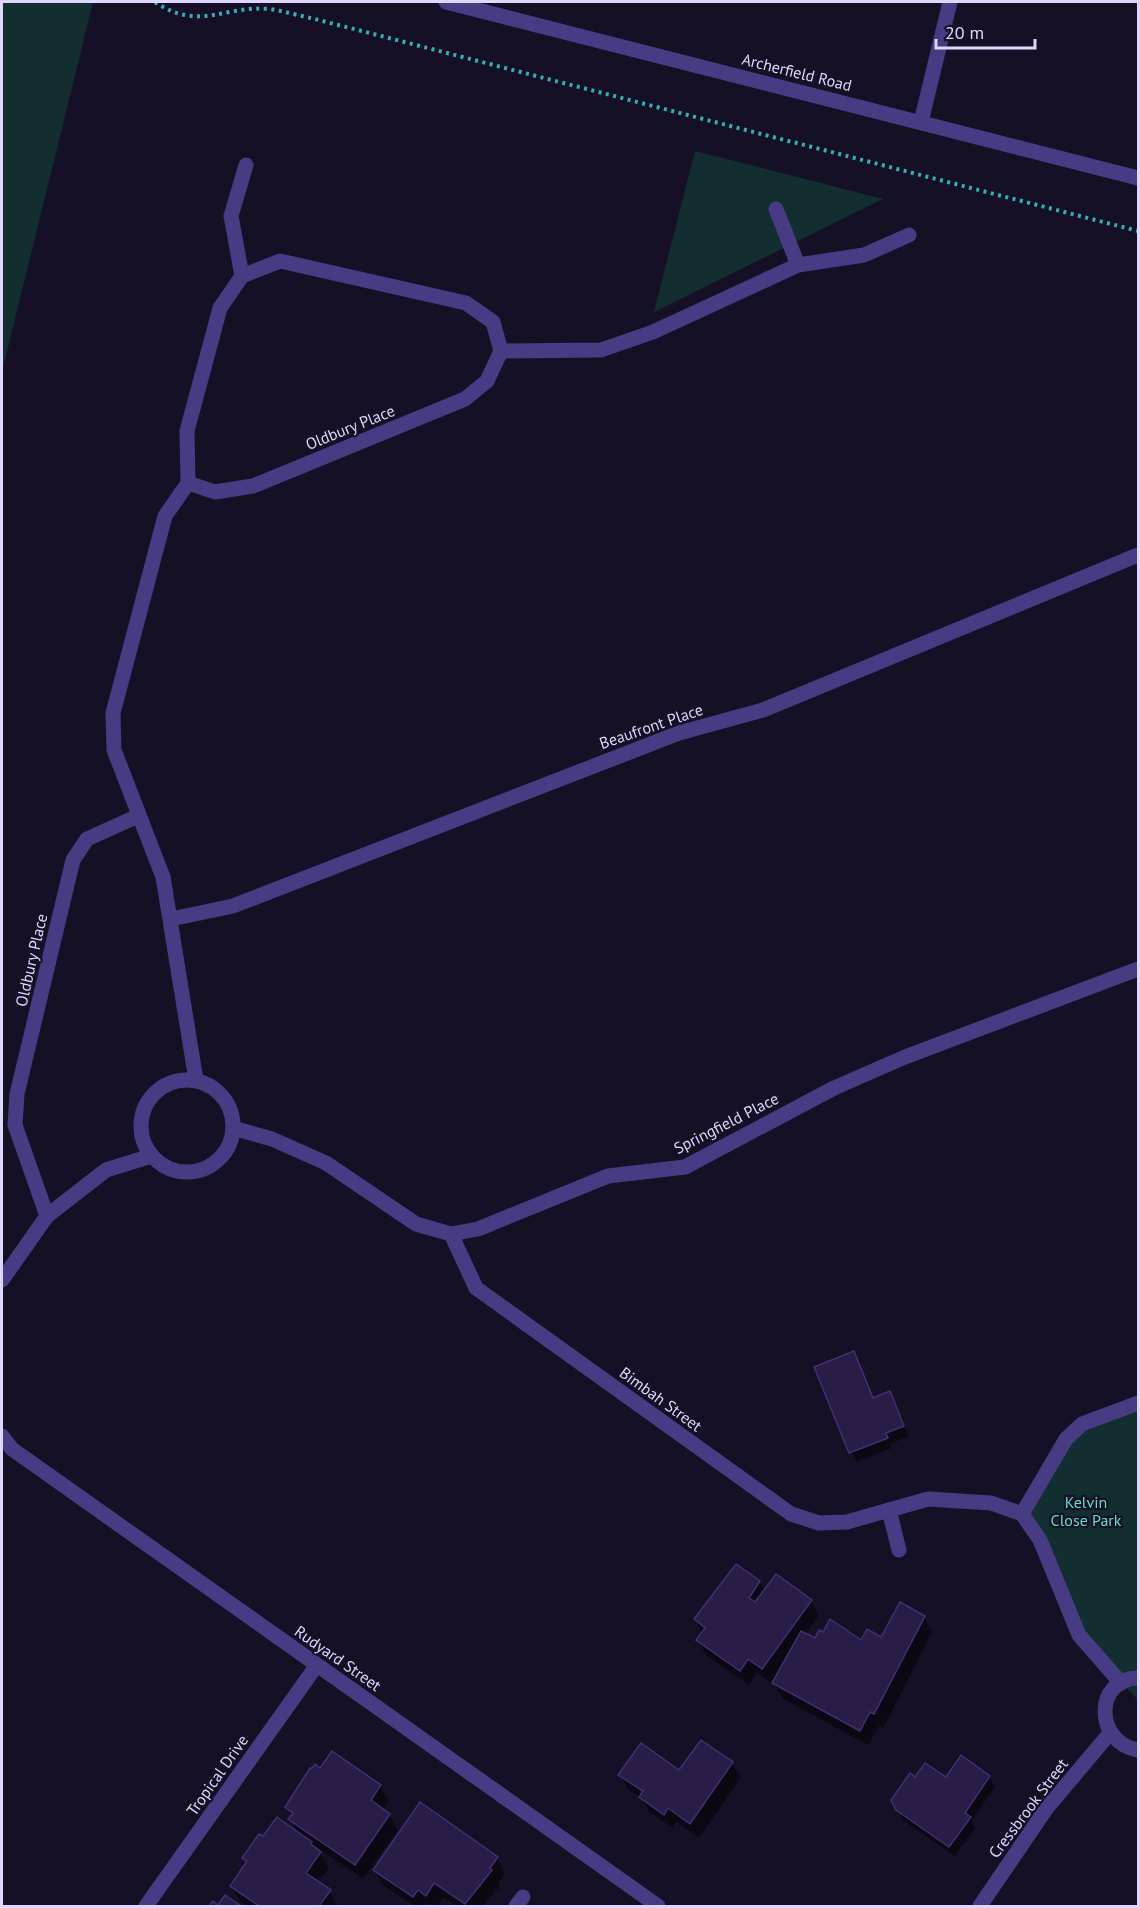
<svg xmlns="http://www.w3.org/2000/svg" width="1140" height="1908" font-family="'PT Sans',sans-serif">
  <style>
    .green { fill: #132e30 }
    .shadow { fill: #0007 }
    .building { fill: #291c46; stroke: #432f72; stroke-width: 1.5 }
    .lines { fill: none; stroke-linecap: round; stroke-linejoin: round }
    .path { stroke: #33afb5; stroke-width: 4; stroke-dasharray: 3 4.5; stroke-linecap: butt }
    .minor { stroke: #473c83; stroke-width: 15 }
    .labels { text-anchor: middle; stroke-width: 4.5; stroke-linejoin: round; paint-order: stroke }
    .street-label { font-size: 16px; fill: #dfd6fe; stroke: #161026 }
    .park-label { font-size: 16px; fill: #63dccb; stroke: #161026 }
  </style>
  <rect width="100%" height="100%" fill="#161026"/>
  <!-- green -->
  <g class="green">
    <path d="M2,2h91l-91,370z"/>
    <path d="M695,151l188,48 -229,113z"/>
    <path d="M1138,1403v297l-59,-65 -57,-121 44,-75z"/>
  </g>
  <!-- shadow -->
  <g class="shadow">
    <path d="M853,1353l21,46 15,-6 20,43 -19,8 2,4 -36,14 -40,-94z"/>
    <path d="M736,1566l23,16 6,10 46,9 8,15 -14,19 10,5 46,2 21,-3 42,-22 8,15 -49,96 -4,-2 -11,19 -86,-47 -9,-17 -2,2 -14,-10 -8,12 -43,-30 -8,-15 5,-7 -8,-13z"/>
    <path d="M333,1753l47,33 9,15 -6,9 6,5 9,15 -35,49 -47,-32 13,21 -12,15 13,9 8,14h-90l-8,-5 -9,-15 16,-23 -3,-5 20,-20 34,-5 -8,-14 2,-3 -5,-9z"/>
    <path d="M961,1757l28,20 6,10 -24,34 4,7 -20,28 -52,-36 -6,-11 19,-30h30z"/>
    <path d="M732,1763l9,15 -42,60 -22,-16 -4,6 -24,-16 -7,-13 -13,-9 -9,-15 60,-3z"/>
    <path d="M497,1858l8,15 -6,10 1,3 -17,20h-26l-14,-9 -6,9 -10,-2 -12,2 -32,-21 -8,-15z"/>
  </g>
  <!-- building -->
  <g class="building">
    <path d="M854,1351l19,47 17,-7 14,35 -18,7 2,5 -39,15 -35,-86z"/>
    <path d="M736,1564l24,17 -11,17 6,4 21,-28 36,26 -50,69 -14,-10 -8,12 -44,-31 9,-12 -11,-9z"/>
    <path d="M900,1602l25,14 -51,98 -4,-2 -10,19 -88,-48 29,-52 14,7 4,-8 4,2 7,-13 31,21 6,-11 14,8z"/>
    <path d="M701,1740l32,22 -43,62 -22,-16 -4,7 -25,-18 4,-6 -25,-16 23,-32 38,27z"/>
    <path d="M332,1751l49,34 -10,15 19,14 -35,51 -67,-46 5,-6 -8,-6 25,-39 1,1 4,-5 5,4z"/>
    <path d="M961,1755l29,21 -25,37 6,4 -22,30 -53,-37 -5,-10 19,-27 5,4 10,-14 21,14z"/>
    <path d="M420,1802l78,55 -8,11 2,2 -27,34 -31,-21 -8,13 -8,-6 -5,7 -40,-27z"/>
    <path d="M277,1817l35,25 -1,2 10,8 -15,21 25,17 -12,16h-60l-29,-20 17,-25 -5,-3 17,-24 4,2z"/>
    <path d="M225,1895l16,11h-32l4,-5 5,4z"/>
  </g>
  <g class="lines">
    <!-- path -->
    <path class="path" d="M155,2c45,30 68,3 114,7 15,2 31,7 46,10l823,212"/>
    <!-- minor -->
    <g class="minor">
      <path d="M446,2l692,176"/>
      <path d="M921,122l29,-120"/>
      <path d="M776,209l22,56"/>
      <path d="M242,276l-11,-60 15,-51"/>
      <path d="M501,351l100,-1 52,-18 145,-67 66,-10 45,-20"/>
      <path d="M188,483l27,9 38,-6 212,-87 22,-18 14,-30 -8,-29 -27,-19 -186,-42 -38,15 -22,32 -33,123 1,52 -23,33 -52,197 1,37 49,127 33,203"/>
      <path d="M171,919l62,-13 446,-173 84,-23 375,-155"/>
      <circle cx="187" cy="1126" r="46"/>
      <path d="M233,1128l39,11 54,24 90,61 35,10 27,-5 130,-53 77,-9 149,-79 71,-31 233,-88"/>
      <path d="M47,1216l-32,-91 2,-31 56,-234 14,-21 51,-23"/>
      <path d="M451,1234l25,54 315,226 28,9 28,-1 81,-23 63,4 31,11 18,26 39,95 42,48"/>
      <path d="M2,1280l45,-64 59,-46 45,-14"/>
      <path d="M2,1436l10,13 646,457"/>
      <path d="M889,1510l10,40"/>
      <path d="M1022,1514l44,-75 16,-15 56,-21"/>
      <path d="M1138,1678c-44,1 -44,64 0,72"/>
      <path d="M146,1906l171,-241"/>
      <path d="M516,1906l7,-9"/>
      <path d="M980,1906l66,-97 64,-76"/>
    </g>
  </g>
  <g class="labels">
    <!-- street labels -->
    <g class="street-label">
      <text transform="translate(797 72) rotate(14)" y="6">Archerfield Road</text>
      <text transform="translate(350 427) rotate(-22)" y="6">Oldbury Place</text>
      <text transform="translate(651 726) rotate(-19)" y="6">Beaufront Place</text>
      <text transform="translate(31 960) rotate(-77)" y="6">Oldbury Place</text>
      <text transform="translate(726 1123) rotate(-27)" y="6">Springfield Place</text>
      <text transform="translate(661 1399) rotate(36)" y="6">Bimbah Street</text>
      <text transform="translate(338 1658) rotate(35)" y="6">Rudyard Street</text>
      <text transform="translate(217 1775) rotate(-55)" y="6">Tropical Drive</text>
      <text transform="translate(1028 1808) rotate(-53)" y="6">Cressbrook Street</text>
    </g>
    <!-- park labels -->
    <g class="park-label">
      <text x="1086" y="1508">Kelvin<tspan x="1086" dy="18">Close Park</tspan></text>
    </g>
  </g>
  <!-- border -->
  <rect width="1140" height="1908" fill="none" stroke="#dfd6fe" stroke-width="6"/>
  <!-- scale -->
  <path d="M936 39v9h99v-9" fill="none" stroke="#dfd6fe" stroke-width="3"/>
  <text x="945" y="39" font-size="18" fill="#dfd6fe" stroke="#161026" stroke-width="4.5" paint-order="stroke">20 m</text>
</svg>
